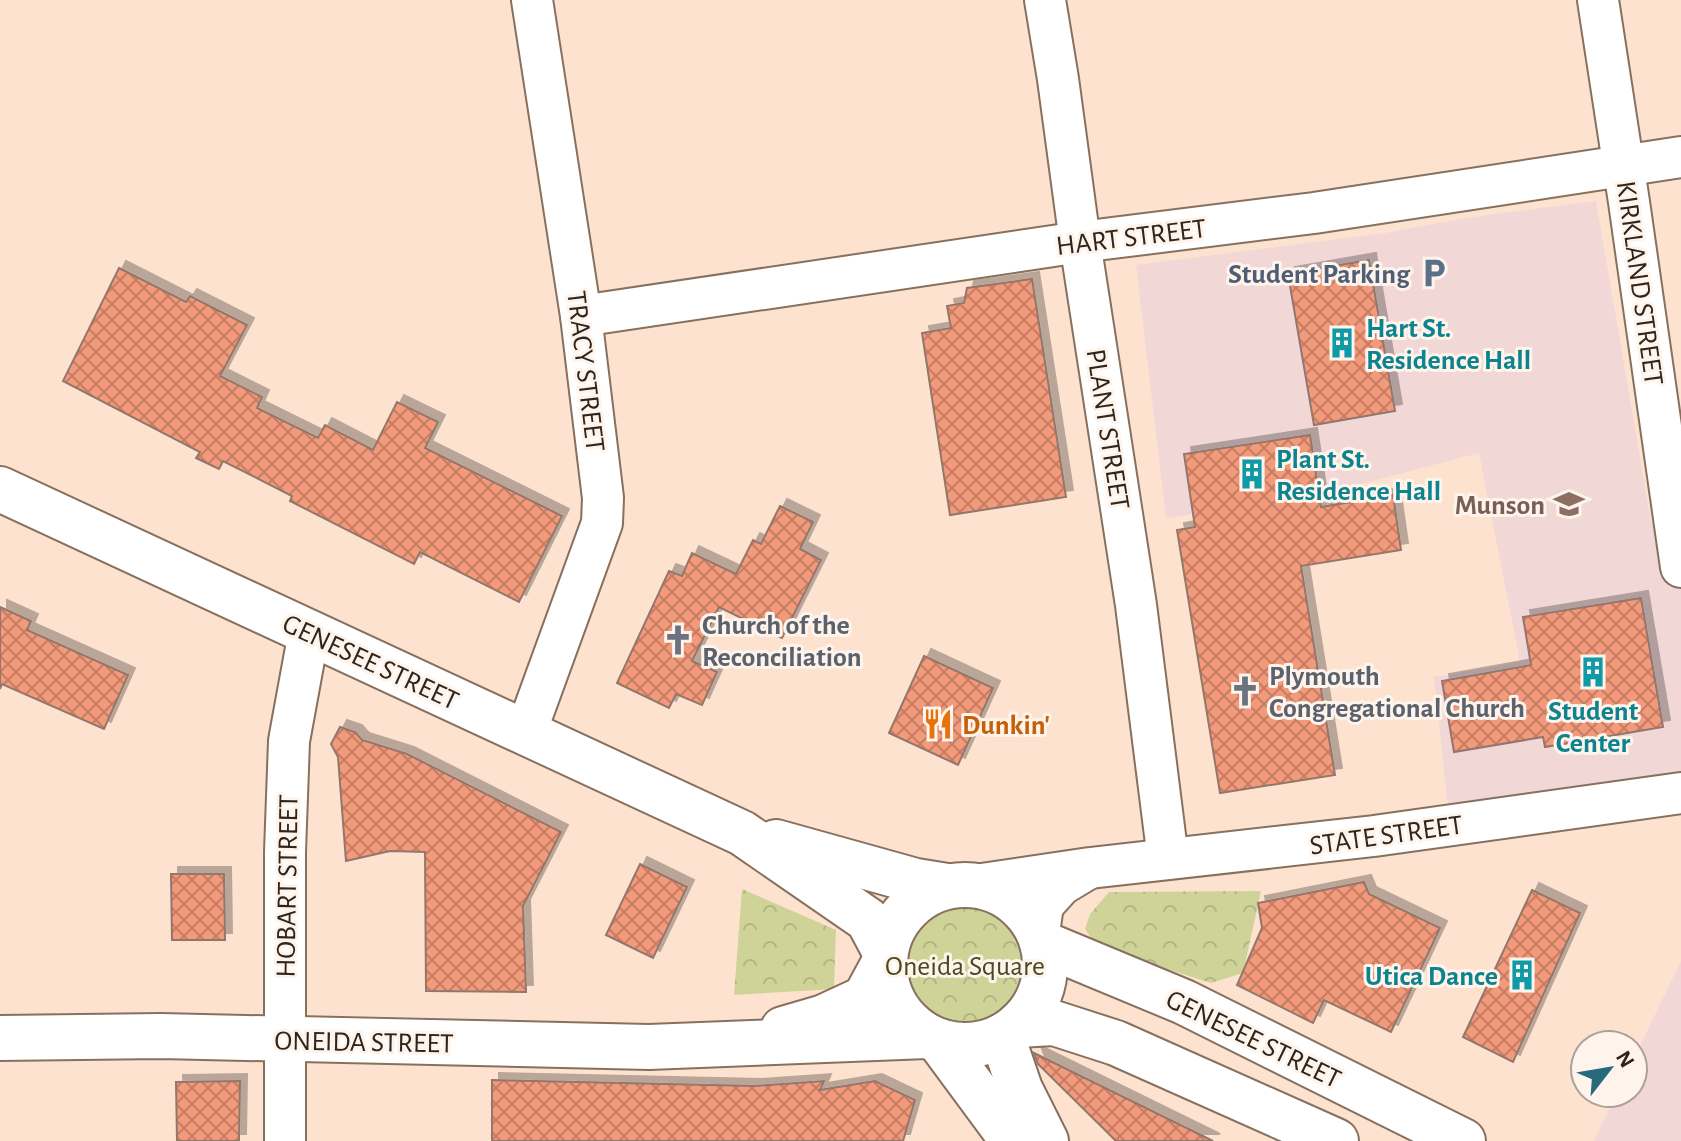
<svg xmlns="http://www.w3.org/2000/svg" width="1681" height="1141" font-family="'Alegreya Sans',sans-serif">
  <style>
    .education { fill: #f2d7d7 }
    .park { fill: url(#park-crowns) }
    .building { fill: url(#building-cross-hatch); stroke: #93766c; stroke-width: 2; filter: url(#shadow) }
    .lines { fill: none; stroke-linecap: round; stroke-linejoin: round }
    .street-casing { stroke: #87705e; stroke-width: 44 }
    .secondary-casing { stroke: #87705e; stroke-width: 48 }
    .street { stroke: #fff; stroke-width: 40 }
    .secondary { stroke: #fff; stroke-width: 44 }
    .labels { text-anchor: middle; stroke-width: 6; stroke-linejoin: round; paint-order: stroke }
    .street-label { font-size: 28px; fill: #2e251d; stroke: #fef4eb }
    .service-label { font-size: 28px; font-weight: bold; fill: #4e5e75; stroke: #fef4eb; text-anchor: end }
    .culture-label { font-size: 28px; font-weight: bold; fill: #0d838f; stroke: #fef4eb; text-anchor: start }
    .education-label { font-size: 28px; font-weight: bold; fill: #785e54; stroke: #fef4eb; text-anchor: end }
    .worship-label { font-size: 28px; font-weight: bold; fill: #5b616d; stroke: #fef4eb; text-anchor: start }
    .food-label { font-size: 28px; font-weight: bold; fill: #c56008; stroke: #fef4eb; text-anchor: start }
    .park-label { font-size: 28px; fill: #474821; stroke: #fef4eb }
  </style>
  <defs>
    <pattern id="park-crowns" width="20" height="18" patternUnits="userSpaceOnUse" patternTransform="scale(2)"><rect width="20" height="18" fill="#d0d398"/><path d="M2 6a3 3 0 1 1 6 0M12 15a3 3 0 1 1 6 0" fill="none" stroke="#b3b583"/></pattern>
    <pattern id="building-cross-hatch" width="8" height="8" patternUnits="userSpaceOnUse" patternTransform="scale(2)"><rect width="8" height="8" fill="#f39a7a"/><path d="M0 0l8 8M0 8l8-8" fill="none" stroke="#c57d63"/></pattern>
    <filter id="shadow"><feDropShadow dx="7" dy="-7" stdDeviation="0" flood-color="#0004"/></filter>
  </defs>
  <rect width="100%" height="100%" fill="#fde3cf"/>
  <!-- education -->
  <g class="education">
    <path d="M1596,201l55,321 30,-4v275l-231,33 -16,-149 86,-15 -41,-209 -160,42 -153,23 -30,-253 249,-32 80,-15z"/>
    <path d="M1681,961v180h-87l23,-48h16v-33z"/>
  </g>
  <!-- park -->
  <g class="park">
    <path d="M742,889l94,41 -2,59 -100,6z"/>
    <path d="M1261,891l-18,82 -32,10 -114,-36 -12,-18 5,-15 19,-22z"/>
    <path d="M1001,893l22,17 22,56 -3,22 -10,20 -51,35 -21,2 -51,-23 -14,-18 -8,-20 6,-55 13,-20 19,-15z"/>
  </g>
  <!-- building -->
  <g class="building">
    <path d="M1369,260l26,151 -81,14 -26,-151z"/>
    <path d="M119,268l67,34 4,-6 57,29 -27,51 42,21 -5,11 61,30 7,-13 48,25 24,-48 41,20 -13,26 137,68 -43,86 -99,-50 -6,12 -124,-63 2,-5 -69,-35 -4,8 -23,-11 4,-6 -137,-71z"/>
    <path d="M1032,279l34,218 -116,18 -28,-182 29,-5 -4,-22 17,-3 3,-15z"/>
    <path d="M1310,435l11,72 72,-12 8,55 -100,16 34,209 -115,18 -43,-263 18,-3 -11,-73z"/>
    <path d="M780,506l33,16 -13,27 21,11 -39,78 -63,-31 -27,54 25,11 -15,33 -26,-11 -7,14 -52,-25 52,-112 13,5 10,-23 44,21 17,-34 8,4z"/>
    <path d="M1641,598l22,129 -118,20 -2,-10 -89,15 -12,-71 89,-16 -8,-48z"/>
    <path d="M0,607l31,14 -4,9 101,45 -24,54 -102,-45 -2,5z"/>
    <path d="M924,656l69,32 -35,77 -69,-32z"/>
    <path d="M340,727l15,5 7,8 45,14 154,78 -38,74 3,86 -100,-1 -1,-139 -35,-1 -44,10 -8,-104 -7,-13z"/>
    <path d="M640,864l47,23 -34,71 -47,-23z"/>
    <path d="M171,874h53l1,66h-53z"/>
    <path d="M1364,882l5,12 71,34 -49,104 -67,-32 -11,23 -76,-38 25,-57 -4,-25z"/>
    <path d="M1532,890l48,23 -67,149 -50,-25z"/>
    <path d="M1034,1053l179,88h-97l-78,-77z"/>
    <path d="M492,1080l263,6 69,-5 -4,9 55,-9 40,19 -12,41h-411z"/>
    <path d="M240,1081l-1,60h-62l-1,-59z"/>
  </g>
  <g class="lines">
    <!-- street casing -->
    <g class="street-casing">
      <g id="street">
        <path d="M1045,0l13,79 22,163 56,363 32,254"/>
        <path d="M1598,0l31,202 52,365"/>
        <path d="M581,316l499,-74 234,-29 367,-56"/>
        <path d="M526,732l76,-209 1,-25 -22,-182 -49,-316"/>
        <path d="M975,885l115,-17 284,-32 307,-43"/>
        <path d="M1039,933l4,-28 18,-20 25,-15"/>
        <path d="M285,1141v-289l4,-111 20,-109"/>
      </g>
    </g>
    <!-- secondary casing -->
    <g class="secondary-casing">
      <g id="secondary">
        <path d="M0,489l742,344 126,87 17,32"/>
        <path d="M776,842l140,39 31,5"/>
        <circle cx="965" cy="965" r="80"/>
        <path d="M1042,943l142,59 279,139"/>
        <path d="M1018,1025l36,-2 62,20 220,98"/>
        <path d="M783,1029l41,-12 41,-19 20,-37"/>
        <path d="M1002,1036l18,53 26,52"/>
        <path d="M0,1038l161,-2 488,11 278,-11"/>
        <path d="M939,1041l68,92 9,8"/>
      </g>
    </g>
    <!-- street -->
    <use href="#street" class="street"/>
    <!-- secondary -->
    <use href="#secondary" class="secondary"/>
  </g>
  <!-- icons -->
  <defs>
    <g id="parking-bare" transform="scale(2.4)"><path d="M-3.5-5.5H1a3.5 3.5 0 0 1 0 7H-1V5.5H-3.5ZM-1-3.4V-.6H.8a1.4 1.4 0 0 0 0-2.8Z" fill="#5c6f8a" stroke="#fef4eb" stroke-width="2.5" paint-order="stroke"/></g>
    <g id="building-bare" transform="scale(2.4)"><path d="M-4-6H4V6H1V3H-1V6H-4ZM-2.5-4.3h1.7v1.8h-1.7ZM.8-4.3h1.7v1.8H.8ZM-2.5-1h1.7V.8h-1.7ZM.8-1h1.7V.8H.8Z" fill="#0f9aa8" stroke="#fef4eb" stroke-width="2.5" paint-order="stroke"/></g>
    <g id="university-bare" transform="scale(2.4)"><path d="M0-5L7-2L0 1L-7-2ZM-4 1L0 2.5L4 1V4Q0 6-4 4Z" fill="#8d6e63" stroke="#fef4eb" stroke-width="2.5" paint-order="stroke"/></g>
    <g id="church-bare" transform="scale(2.4)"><path d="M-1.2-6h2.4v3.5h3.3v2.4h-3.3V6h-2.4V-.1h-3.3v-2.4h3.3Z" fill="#6b7280" stroke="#fef4eb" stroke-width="2.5" paint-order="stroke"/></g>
    <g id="restaurant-bare" transform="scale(2.4)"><path d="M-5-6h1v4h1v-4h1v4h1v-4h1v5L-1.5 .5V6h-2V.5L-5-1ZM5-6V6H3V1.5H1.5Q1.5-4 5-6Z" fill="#e8710a" stroke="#fef4eb" stroke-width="2.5" paint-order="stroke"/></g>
  </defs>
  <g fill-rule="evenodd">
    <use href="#parking-bare" x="1434" y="273"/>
    <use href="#building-bare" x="1342" y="343"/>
    <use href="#building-bare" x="1252" y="474"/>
    <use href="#university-bare" x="1569" y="504"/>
    <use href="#church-bare" x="678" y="640"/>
    <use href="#building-bare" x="1593" y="672"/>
    <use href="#church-bare" x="1245" y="691"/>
    <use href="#restaurant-bare" x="938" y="724"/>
    <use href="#building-bare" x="1522" y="975"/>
  </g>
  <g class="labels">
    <!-- street labels -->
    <g class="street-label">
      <text transform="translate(1131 236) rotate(-7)" y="10">HART STREET</text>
      <text transform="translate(1641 283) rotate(82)" y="10">KIRKLAND STREET</text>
      <text transform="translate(587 371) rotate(83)" y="10">TRACY STREET</text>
      <text transform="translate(1109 429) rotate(81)" y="10">PLANT STREET</text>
      <text transform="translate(371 661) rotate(25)" y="10">GENESEE STREET</text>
      <text transform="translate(1386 834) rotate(-8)" y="10">STATE STREET</text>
      <text transform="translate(286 886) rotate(-89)" y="10">HOBART STREET</text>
      <text transform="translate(1254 1038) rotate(26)" y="10">GENESEE STREET</text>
      <text transform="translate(364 1041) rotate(1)" y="10">ONEIDA STREET</text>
    </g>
    <!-- service labels -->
    <g class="service-label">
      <text x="1410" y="283">Student Parking</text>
    </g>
    <!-- culture labels -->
    <g class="culture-label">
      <text x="1366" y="337">Hart St.<tspan x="1366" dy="32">Residence Hall</tspan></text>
      <text x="1276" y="468">Plant St.<tspan x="1276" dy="32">Residence Hall</tspan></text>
      <text x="1593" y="720" text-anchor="middle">Student<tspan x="1593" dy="32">Center</tspan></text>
      <text x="1498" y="985" text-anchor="end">Utica Dance</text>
    </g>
    <!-- education labels -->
    <g class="education-label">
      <text x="1545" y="514">Munson</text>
    </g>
    <!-- worship labels -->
    <g class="worship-label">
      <text x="702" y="634">Church of the<tspan x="702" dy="32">Reconciliation</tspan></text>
      <text x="1269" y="685">Plymouth<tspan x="1269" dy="32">Congregational Church</tspan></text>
    </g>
    <!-- food labels -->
    <g class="food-label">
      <text x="962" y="734">Dunkin'</text>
    </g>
    <!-- park labels -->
    <g class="park-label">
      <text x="965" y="975">Oneida Square</text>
    </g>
  </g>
  <!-- north arrow -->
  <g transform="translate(1609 1069) rotate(59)"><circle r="38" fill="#fef4eb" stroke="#aba199" stroke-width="2"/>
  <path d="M0-6L14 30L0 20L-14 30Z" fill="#266a7b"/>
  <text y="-12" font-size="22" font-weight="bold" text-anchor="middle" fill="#2e251d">N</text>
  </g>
</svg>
